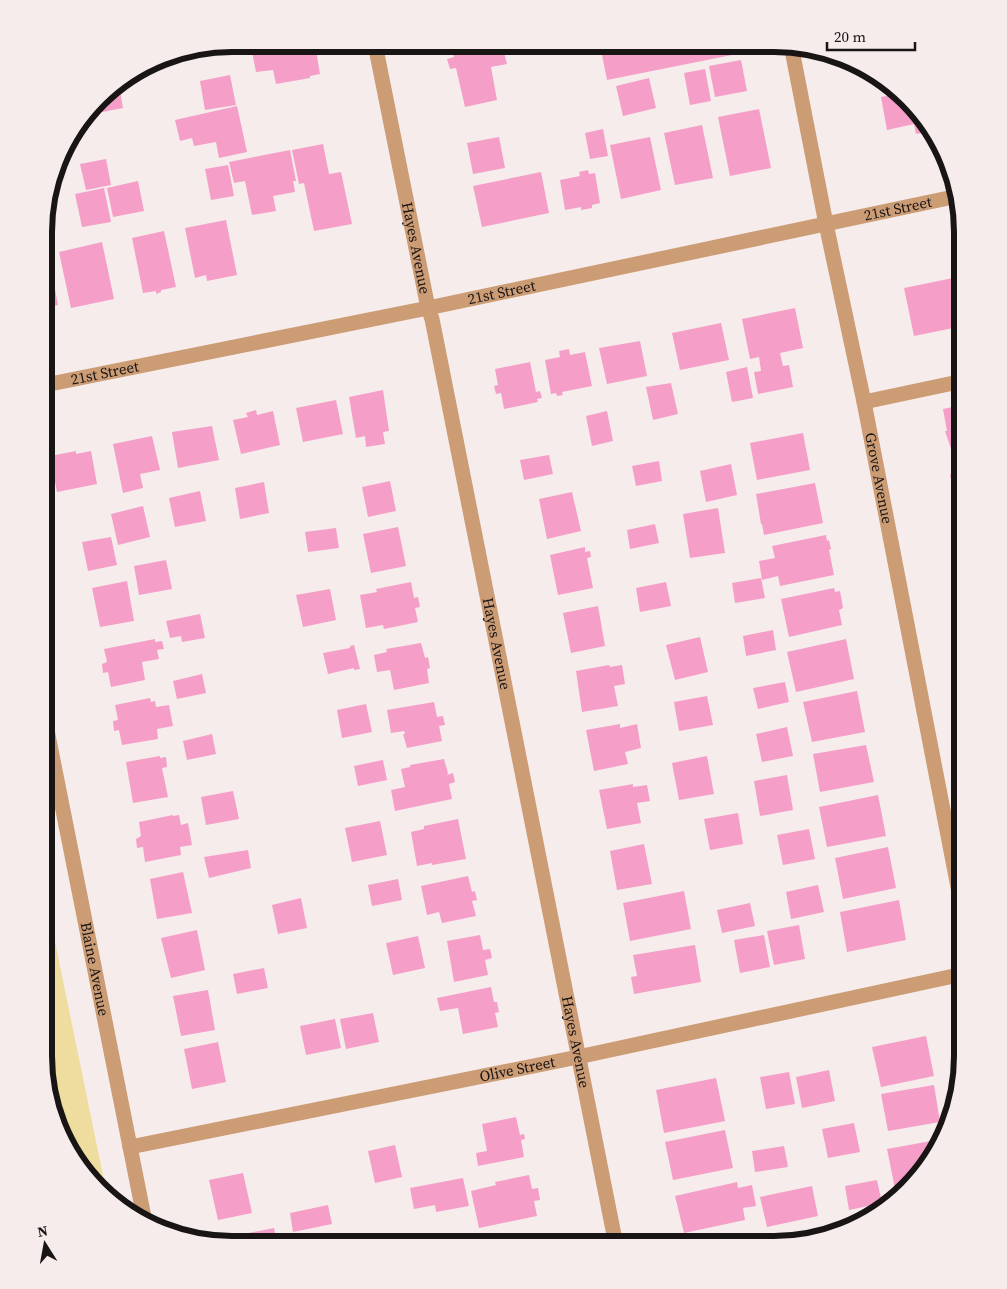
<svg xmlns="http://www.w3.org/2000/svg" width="1007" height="1289" font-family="'Source Serif 4',serif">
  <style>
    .green { fill: #efdd9f }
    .building { fill: #f59fc8 }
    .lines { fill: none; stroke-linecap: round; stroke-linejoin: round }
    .service { stroke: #cc9c75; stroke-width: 15 }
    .minor { stroke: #cc9c75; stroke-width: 15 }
    .tertiary { stroke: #cc9c75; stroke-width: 15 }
    .labels { text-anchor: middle; stroke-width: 4; stroke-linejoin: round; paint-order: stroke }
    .street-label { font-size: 15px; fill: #191515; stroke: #f6eceb }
    .rim { fill: none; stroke: #191515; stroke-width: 6 }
  </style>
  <rect width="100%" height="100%" fill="#f6eceb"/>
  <!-- green -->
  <path class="green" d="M44,888l62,302 -37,-40 -19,-45 -6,-49z"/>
  <!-- building -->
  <g class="building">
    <path d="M279,44h36l5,30 -10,2v2l-34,6 -3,-14 -17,2 -4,-20 17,-3v-3z"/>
    <path d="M451,44l51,1 5,19 -16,3 6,33 -32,7 -9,-39 -6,1 -3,-10 7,-2z"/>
    <path d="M600,45h151l1,6 -145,29z"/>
    <path d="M741,60l6,31 -32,6 -6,-31z"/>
    <path d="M705,69l6,32 -21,4 -6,-32z"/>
    <path d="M230,75l6,30 -31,5 -5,-29z"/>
    <path d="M649,78l7,30 -33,8 -7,-30z"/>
    <path d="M119,85l4,23 -31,6 -1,-2 17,-21z"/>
    <path d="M897,94l11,12 23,25 -15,3 -2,-10 -27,6 -6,-33z"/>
    <path d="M237,106l10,46 -28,6 -3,-16 -22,4 -2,-8 -12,3 -5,-21z"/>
    <path d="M759,109l12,59 -41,8 -12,-59z"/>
    <path d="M702,125l11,53 -38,7 -11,-52z"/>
    <path d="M603,129l5,27 -18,3 -5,-26z"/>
    <path d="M499,137l6,31 -32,6 -6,-31z"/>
    <path d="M650,137l11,53 -40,9 -11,-54z"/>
    <path d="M323,144l6,30 12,-2 11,52 -38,7 -10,-48 -5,1 -7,-34z"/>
    <path d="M290,150l6,31h-3l2,11 -22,4 3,15 -24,4 -7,-34 -11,2 -5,-21z"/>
    <path d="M106,159l5,26 -25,5 -6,-26z"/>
    <path d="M228,165l6,31 -23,4 -6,-31z"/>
    <path d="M588,170l1,4 6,-1 5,30 -8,2v3l-11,2v-3l-16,3 -5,-30 20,-4 -1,-4z"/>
    <path d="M541,172l8,41 -67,14 -9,-41z"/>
    <path d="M138,181l6,30 -31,6 -6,-29z"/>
    <path d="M104,188l7,34 -29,5 -7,-33z"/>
    <path d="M226,220l11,55 -30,6 -1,-6 -11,3 -10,-50z"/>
    <path d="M164,231l12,56 -15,3v2l-5,2v-3l-13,2 -11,-55z"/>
    <path d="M102,242l12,57 -43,9 -12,-56z"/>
    <path d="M48,252l10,53 -6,1 1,7 -8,1v-61z"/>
    <path d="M963,276v50l-49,10 -10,-48z"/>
    <path d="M795,308l8,40 -23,5 3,13 6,-1 4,22 -35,7 -4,-22 7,-1 -2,-14 -9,2 -8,-40z"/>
    <path d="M721,323l8,37 -49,10 -8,-37z"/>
    <path d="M640,341l7,35 -40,8 -8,-36z"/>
    <path d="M569,349l1,6 15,-3 7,34 -30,6 1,3 -6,1 -1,-3 -5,1 -6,-34 15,-3 -1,-6z"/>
    <path d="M530,362l6,30 4,-1 2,7 -5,1 1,3 -34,7 -3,-16 -5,1 -2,-8 4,-1 -3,-16z"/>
    <path d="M747,367l6,31 -21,4 -6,-30z"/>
    <path d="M671,383l7,31 -25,6 -7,-33z"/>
    <path d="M383,390l6,41 -6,1 2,12 -19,3 -1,-11 -9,2 -7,-41z"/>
    <path d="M336,400l7,34 -40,8 -7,-34z"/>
    <path d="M963,405v42l-12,2 -6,-18h2l-4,-22z"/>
    <path d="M256,410l1,5 16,-4 7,34 -39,9 -8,-34 15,-3 -2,-4z"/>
    <path d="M607,411l6,30 -21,5 -6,-30z"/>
    <path d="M212,426l7,34 -41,8 -6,-36z"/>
    <path d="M803,433l7,37 -53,10 -7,-37z"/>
    <path d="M152,436l8,34 -20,4 3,14 -20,5 -10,-49z"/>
    <path d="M76,451v3l15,-3 6,33 -40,8 -7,-36z"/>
    <path d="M549,455l4,19 -29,6 -4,-20z"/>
    <path d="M963,457v42h-2l-2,-7 -5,1 -4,-18 5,-2 -3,-14z"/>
    <path d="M659,461l3,20 -26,5 -4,-20z"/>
    <path d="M731,464l6,31 -31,7 -6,-31z"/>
    <path d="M390,481l6,30 -28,6 -6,-30z"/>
    <path d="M264,482l5,31 -29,6 -5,-31z"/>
    <path d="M815,483l8,40 -59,12 -2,-11h-1l-5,-30z"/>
    <path d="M200,491l6,30 -31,6 -6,-29z"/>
    <path d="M572,492l9,39 -34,8 -8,-40z"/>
    <path d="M143,506l7,31 -32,8 -7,-31z"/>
    <path d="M718,508l7,45 -35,5 -7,-44z"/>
    <path d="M655,524l4,19 -29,6 -3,-19z"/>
    <path d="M398,527l8,39 -35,7 -8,-39z"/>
    <path d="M336,528l3,20 -31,4 -3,-20z"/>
    <path d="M826,535l1,6 2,-1 2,9 -2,1 5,25 -54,11 -2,-10 -16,4 -3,-19 16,-3 -3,-12z"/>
    <path d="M111,537l6,28 -29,6 -6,-29z"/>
    <path d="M585,547v5l5,-1 1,6 -4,1 6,30 -35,7 -8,-40z"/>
    <path d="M166,560l6,29 -33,6 -5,-29z"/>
    <path d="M761,578l4,20 -30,5 -3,-20z"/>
    <path d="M127,581l7,40 -34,6 -8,-39z"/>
    <path d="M411,582l3,16 4,-1 2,10 -5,1 3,14 -34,7 -1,-4 -17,3 -6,-33 17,-3 -1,-3z"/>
    <path d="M666,582l5,24 -31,6 -4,-24z"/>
    <path d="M834,588l1,4 5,-1 3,17 -4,2 3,15 -53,12 -8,-38z"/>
    <path d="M330,589l6,31 -33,7 -7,-32z"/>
    <path d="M598,606l7,40 -34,7 -8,-40z"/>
    <path d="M200,614l5,24 -23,4 -1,-6 -11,2 -4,-17z"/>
    <path d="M773,630l3,20 -30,6 -3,-20z"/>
    <path d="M700,637l8,35 -33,8 -9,-35z"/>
    <path d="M155,639v3l7,-1 2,8 -7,1 2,9 -17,3 3,18 -34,7 -3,-15 -5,1 -1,-9 5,-2 -3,-13z"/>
    <path d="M846,639l8,40 -58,13 -9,-40z"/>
    <path d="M421,643l4,15 3,-1 2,11 -3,1 2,14 -35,7 -4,-20 -13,2 -3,-17 13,-3 -1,-3z"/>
    <path d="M354,645l6,24 -6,1v-2l-26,6 -5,-21 27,-5v-2z"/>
    <path d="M609,665l1,2 12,-2 3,19 -11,2 4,20 -36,6 -6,-41z"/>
    <path d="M202,674l4,19 -29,6 -4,-18z"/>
    <path d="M785,682l4,20 -31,7 -5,-21z"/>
    <path d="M857,691l8,41 -53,10 -9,-40z"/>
    <path d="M707,696l6,29 -34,6 -5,-29z"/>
    <path d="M150,698l1,4 4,-1 1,6 13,-2 4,21 -16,3 1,10 -36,6 -3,-15 -5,1 -1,-10 5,-1 -3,-15z"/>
    <path d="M434,702l3,15 6,-1 2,9 -6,1 3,15 -35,7 -4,-14h2l-1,-3 -13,2 -4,-23z"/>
    <path d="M366,704l6,28 -30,6 -5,-28z"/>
    <path d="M620,724v4l17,-4 4,24 -16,4 3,12 -34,7 -8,-41z"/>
    <path d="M787,727l6,29 -31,6 -6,-28z"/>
    <path d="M212,734l4,20 -29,6 -4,-19z"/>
    <path d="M866,745l8,37 -54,10 -7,-38z"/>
    <path d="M160,756v2l6,-1 1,10 -5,1 6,29 -35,6 -7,-41z"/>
    <path d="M707,756l7,38 -35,6 -7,-37z"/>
    <path d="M444,759l4,14 -1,2 6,-2 2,9 -6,2 3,15 -57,12 -4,-21 14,-3 -4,-18 9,-2v-2z"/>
    <path d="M383,760l4,20 -29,6 -4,-20z"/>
    <path d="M787,775l6,35 -33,6 -6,-35z"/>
    <path d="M633,784v3l14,-2 3,16 -13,2 4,20 -34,6 -8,-39z"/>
    <path d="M233,791l6,28 -33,6 -5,-28z"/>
    <path d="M878,795l8,41 -59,11 -8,-40z"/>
    <path d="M738,813l5,31 -33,6 -6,-31z"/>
    <path d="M173,815v1l6,-1 2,10 7,-2 4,22 -12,2 1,8 -36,7 -2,-15 -6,1 -1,-9 5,-3 -2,-14z"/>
    <path d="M458,819l8,40 -34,6v-2l-15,3 -6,-34 13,-3v-3z"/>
    <path d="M380,821l7,34 -35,7 -7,-34z"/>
    <path d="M809,829l6,30 -32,6 -6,-30z"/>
    <path d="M644,844l8,40 -35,6 -7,-39z"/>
    <path d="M888,847l8,41 -53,11 -8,-41z"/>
    <path d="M248,850l3,18 -42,10 -5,-21z"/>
    <path d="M183,872l9,41 -35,6 -7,-40z"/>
    <path d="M468,876l4,16 3,-1 2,9 -5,1 4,15 -34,7 -3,-11 -12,3 -6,-29z"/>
    <path d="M398,879l4,21 -30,6 -4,-21z"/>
    <path d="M818,885l6,27 -33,7 -5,-27z"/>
    <path d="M684,891l7,38 -61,12 -7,-38z"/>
    <path d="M301,898l6,30 -29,6 -6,-29z"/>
    <path d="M899,900l7,40 -59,12 -7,-40z"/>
    <path d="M750,903l5,23 -33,7 -5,-23z"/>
    <path d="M799,925l6,34 -31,6 -7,-34z"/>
    <path d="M197,930l8,40 -34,8 -10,-40z"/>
    <path d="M480,935l3,15 7,-1 2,9 -7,2 3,15 -34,7 -7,-41z"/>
    <path d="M764,935l6,32 -30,6 -6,-33z"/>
    <path d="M418,936l7,32 -32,7 -7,-32z"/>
    <path d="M695,945l6,37 -67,12 -3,-17 6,-1 -4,-21z"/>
    <path d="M264,968l4,20 -31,6 -4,-20z"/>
    <path d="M491,987l3,15h3l2,10 -4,1 3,14 -35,7 -5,-26 -18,3 -3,-13z"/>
    <path d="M208,990l7,40 -34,6 -8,-40z"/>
    <path d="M373,1013l6,29 -33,7 -6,-30z"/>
    <path d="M335,1019l6,29 -35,7 -6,-29z"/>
    <path d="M926,1036l8,40 -53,11 -9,-40z"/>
    <path d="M218,1042l8,40 -34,7 -8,-40z"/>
    <path d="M829,1070l6,31 -33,7 -6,-31z"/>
    <path d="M789,1072l6,32 -29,5 -6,-32z"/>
    <path d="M716,1078l9,43 -61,12 -8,-43z"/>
    <path d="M934,1085l6,37 -52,9 -7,-37z"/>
    <path d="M516,1117l4,18 4,-1 1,5 -4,1 3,17 -46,9 -2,-13 11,-2 -5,-27z"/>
    <path d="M854,1123l6,29 -32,6 -6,-29z"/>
    <path d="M725,1130l8,38 -60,12 -8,-38z"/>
    <path d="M942,1139l-10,22 -29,27 -8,1 -8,-40z"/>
    <path d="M395,1145l7,32 -27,6 -7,-32z"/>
    <path d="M784,1146l4,21 -33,5 -3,-21z"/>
    <path d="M243,1173l9,40 -34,7 -9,-40z"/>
    <path d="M529,1175l3,14 6,-1 2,12 -6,1 3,15 -58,12 -8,-37 25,-6 -1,-3z"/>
    <path d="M463,1178l6,28 -33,6 -1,-7 -21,4 -4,-21z"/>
    <path d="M877,1180l5,23 -33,7 -4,-24z"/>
    <path d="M737,1182l1,6 14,-3 4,21 -13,2 2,12 -61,13 -9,-37z"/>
    <path d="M812,1186l6,30 -51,11 -7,-30z"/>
    <path d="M328,1205l4,19 -39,8 -3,-19z"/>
    <path d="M849,1222l1,4 -22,6 -1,-6z"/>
    <path d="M274,1228l3,14 -14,3h-39l-1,-7z"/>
    <path d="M541,1233l2,12h-47l9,-3v-2z"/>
    <path d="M748,1236l2,9h-40v-1z"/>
  </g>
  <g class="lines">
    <!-- service -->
    <path class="service" d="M864,402l99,-21"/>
    <!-- minor -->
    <g class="minor">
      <path id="s1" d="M375,44l53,264 4,11 184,926"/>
      <path id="s2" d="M791,45l35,179 38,178 99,511"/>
      <path id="s3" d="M44,715l101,507"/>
      <path id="s4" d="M130,1147l448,-90 385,-83"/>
    </g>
    <!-- tertiary -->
    <path class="tertiary" id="s5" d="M45,385l383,-77 530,-112"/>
  </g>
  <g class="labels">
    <!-- street labels -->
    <g class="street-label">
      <text dy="5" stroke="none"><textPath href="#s5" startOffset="871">21st Street</textPath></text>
      <text dy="5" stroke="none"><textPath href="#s1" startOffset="208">Hayes Avenue</textPath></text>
      <text dy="5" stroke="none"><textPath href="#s5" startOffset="466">21st Street</textPath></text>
      <text dy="5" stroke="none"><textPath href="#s5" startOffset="61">21st Street</textPath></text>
      <text dy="5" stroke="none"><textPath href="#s2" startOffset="442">Grove Avenue</textPath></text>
      <text dy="5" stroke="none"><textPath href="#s1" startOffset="612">Hayes Avenue</textPath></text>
      <text dy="5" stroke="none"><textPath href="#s3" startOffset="259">Blaine Avenue</textPath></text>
      <text dy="5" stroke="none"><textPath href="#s1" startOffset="1018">Hayes Avenue</textPath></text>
      <text dy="5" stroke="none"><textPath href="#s4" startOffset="395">Olive Street</textPath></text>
    </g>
  </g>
  <!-- crop -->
  <path d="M0 0H1007V1289H0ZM232 52H774A180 180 0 0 1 954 232V1056A180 180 0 0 1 774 1236H232A180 180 0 0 1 52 1056V232A180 180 0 0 1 232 52Z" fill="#f6eceb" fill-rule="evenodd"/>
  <path class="rim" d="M232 52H774A180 180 0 0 1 954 232V1056A180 180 0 0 1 774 1236H232A180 180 0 0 1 52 1056V232A180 180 0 0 1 232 52Z"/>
  <!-- north arrow -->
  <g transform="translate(45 1244) rotate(349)" stroke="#f6eceb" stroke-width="4" paint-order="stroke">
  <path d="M0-4L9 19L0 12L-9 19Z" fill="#191515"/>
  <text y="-8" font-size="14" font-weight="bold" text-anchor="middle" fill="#191515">N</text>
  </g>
  <!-- scale -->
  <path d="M827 42v8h88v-8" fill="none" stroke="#191515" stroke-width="2.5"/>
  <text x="834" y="42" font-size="15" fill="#191515" stroke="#f6eceb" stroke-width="4" paint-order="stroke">20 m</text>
</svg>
